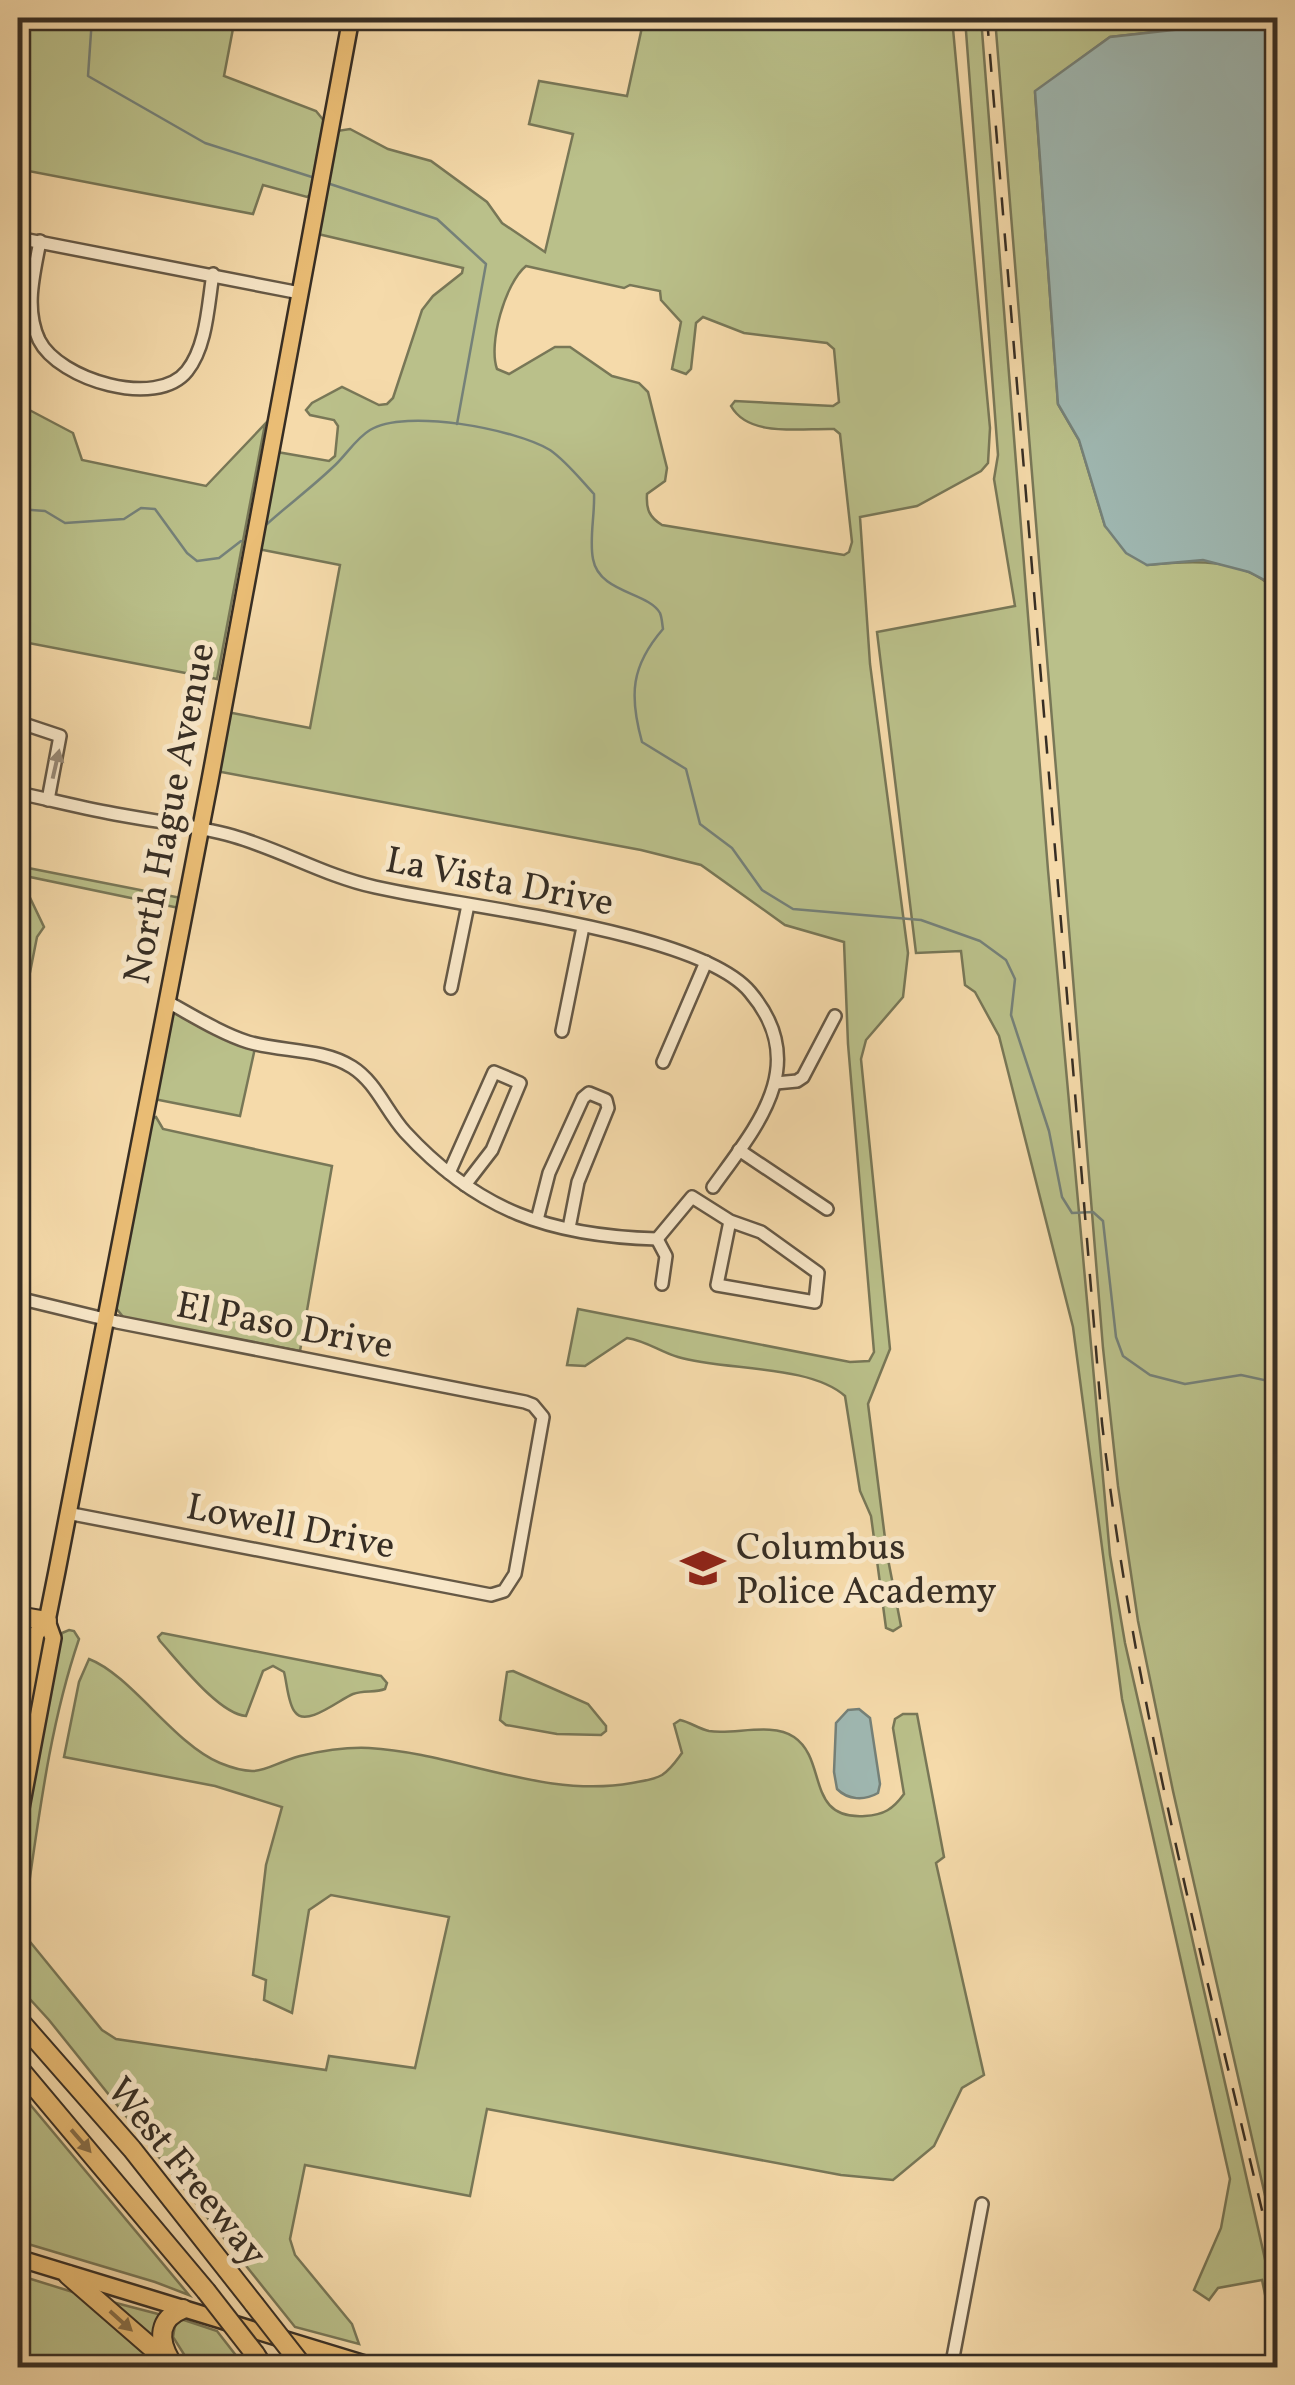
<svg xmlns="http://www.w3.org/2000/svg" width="1295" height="2385" font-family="Vollkorn,serif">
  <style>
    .green { fill: #bac08a; stroke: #787757; stroke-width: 2.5; fill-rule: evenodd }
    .water { fill: #9fb8b2; stroke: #758179; stroke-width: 2.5 }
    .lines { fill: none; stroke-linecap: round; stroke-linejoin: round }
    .stream { stroke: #758179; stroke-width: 2.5 }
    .minor-casing { stroke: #665946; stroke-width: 16 }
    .major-casing { stroke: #372e24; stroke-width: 20 }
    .highway-casing { stroke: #372e24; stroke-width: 22 }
    .minor { stroke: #f8e7c8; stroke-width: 11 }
    .major { stroke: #eabd75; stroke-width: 15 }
    .highway { stroke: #eabd75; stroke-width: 18 }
    .rail { stroke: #372e24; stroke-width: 2.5; stroke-dasharray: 18 18; stroke-linecap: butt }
    .highway-bridge-casing { stroke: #372e24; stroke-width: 22; stroke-linecap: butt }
    .highway-bridge { stroke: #eabd75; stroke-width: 18 }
    .oneway { fill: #988a76 }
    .oneway2 { fill: #886e48 }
    .labels { text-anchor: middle; stroke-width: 10; stroke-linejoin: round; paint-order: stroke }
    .street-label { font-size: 38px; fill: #372e24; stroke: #f8e7c8 }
    .poi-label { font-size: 38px; fill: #372e24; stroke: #f8e7c8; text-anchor: start }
  </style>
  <rect width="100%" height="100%" fill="#f5daaa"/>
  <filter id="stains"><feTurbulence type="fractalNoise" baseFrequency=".002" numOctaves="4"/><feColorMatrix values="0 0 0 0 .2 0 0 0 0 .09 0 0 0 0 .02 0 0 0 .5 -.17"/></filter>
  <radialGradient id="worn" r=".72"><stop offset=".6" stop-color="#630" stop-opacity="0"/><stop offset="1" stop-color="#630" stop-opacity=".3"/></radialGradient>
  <!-- green -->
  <g class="green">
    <path d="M25,18h210l-11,58 92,35 9,11 -14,72 -4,3 -44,-12 -10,29 -235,-45v-141z"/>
    <path d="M644,18h308l38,410 -2,35 -7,8 -64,35 -57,11 10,147 38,289 -5,44 -37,43 -5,19 29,290 -22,55 19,150 14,72 -8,5 -7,-3 -15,-112 -11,-25 -15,-95c-36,-32 -121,-25 -167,-39 -18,-5 -31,-16 -51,-19l-42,28 -18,-1 11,-56 272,53 19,-1 5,-9 -26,-308 -4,-102 -59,-17 -84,-60 -60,-15 -425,-79 11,-59 83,16 30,-163 -82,-16 19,-97 52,9 6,-5 3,-30 -4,-6 -24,-5 -4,-5 6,-7 30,-16 37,18 8,-1 6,-6 29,-88 11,-14 29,-23 1,-5 -145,-34 19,-103 13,-2 38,20 43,12 56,41 15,21 43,29 28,-118 -44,-10 10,-43 88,15zM526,266l98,22 6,-3 30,6 1,9 20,22 -9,47 14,5 5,-5 5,-46 7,-6 41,16 83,10 7,6 5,53 -6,4 -98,-5 -4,5c18,32 70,22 103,23l6,5 12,108 -3,10 -5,3 -182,-30c-13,-8 -16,-16 -15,-31l18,-13 2,-13 -19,-76 -9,-9 -27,-7 -42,-29h-15l-46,27 -12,-5c-9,-25 8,-86 29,-103z"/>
    <path d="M965,18h16l67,852 62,685 15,88 152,669v40l-15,-72 -44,8 -9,12 -15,-10 27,-62 9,-49 -108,-480 -49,-372 -74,-291 -24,-44 -10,-7 -4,-34 -45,2 -39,-321 138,-26 -21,-127 4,-24z"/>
    <path d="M995,18h244l-12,6 -117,13 -75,55 23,312 21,36 26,86 42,39c44,-4 97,-9 130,27v121l-8,31 -1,36 10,27 -1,1441 -104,-457 -35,-170 -20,-135 -15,-138z"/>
    <path d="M18,404l55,29 9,27 124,26 59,-62 -48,255 -199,-38z"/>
    <path d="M18,866l163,32 -2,10 -154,-32 -3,5 22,46 -7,10 -19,96z"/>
    <path d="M178,1011l77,37 -15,68 -86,-17 16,-83z"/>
    <path d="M156,1117l7,12 169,37 -32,185 -176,-33 -8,-10 33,-189z"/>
    <path d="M18,1620l14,3 -14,75z"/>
    <path d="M69,1630l5,1 5,8c-32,94 -42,195 -57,293l80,98 14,9 210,31 3,-14 86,12 34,-151 -118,-22 -22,15 -17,103 -28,-13 2,-20 -13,-5 13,-110 16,-58 -67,-21 -151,-29 15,-75 10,-23c42,16 85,85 131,104 42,17 44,3 80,-7 21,-5 48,-9 69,-8 88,5 174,51 263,35 10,-2 21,-3 30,-8 9,-6 14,-14 20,-22l-8,-29 6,-4c10,2 19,9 29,11 25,4 63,-9 85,6 34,23 11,83 71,79 19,-1 28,-7 39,-22l-11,-66 2,-9 8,-5h14l27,143 -8,6 48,212 -22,13 -28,58 -41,34 -52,-5 -354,-66 -17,87 -165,-31 -15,74 5,16 57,69 7,20 -64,-17 -246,-307 -31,-34v-120l39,-220 5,-13z"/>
    <path d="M162,1633l219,43 6,7 -2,6c-10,4 -21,1 -32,5 -13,5 -47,34 -58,18 -7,-8 -8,-29 -11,-40l-11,-6 -10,5 -17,45c-27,-2 -67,-54 -86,-75l-2,-4z"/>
    <path d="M513,1671l75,33 18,22v5l-5,4 -44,-1 -51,-9 -6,-5 7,-48z"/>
    <path d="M18,2090l171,205 -34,-13 -137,-41z"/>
    <path d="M18,2275l58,18 31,24 52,50h-134l-7,-11z"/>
    <path d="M116,2303l46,12 -6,29 -41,-37z"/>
    <path d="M181,2319l36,12 28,36h-53l-19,-30 2,-12z"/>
  </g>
  <!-- water -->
  <g class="water">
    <path d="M1239,18h38l1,118 -4,9 4,14 -1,433 -7,-9 -21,-11 -46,-12 -56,5 -21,-12 -21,-27 -26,-86 -21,-36 -23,-313 75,-54 117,-13z"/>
    <path d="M1277,713l1,94h-1c-11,-34 -9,-60 0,-94z"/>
    <path d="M859,1709l11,9 10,66 -2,9c-14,8 -30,7 -41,-4l-3,-17 2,-49 12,-13z"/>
  </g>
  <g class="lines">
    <!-- stream -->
    <g class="stream">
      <path d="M92,18l-4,58 117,67 110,35"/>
      <path d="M327,183l110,36 49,45 -29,160"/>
      <path d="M18,509l27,2 20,12 59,-4 17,-11 14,1 32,44 10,8 22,-3 22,-17"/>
      <path d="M267,524c21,-19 44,-36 65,-56 13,-11 23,-29 38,-38 35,-22 145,-1 180,20 16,11 31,30 44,44 1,21 -5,45 -1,65 6,34 55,33 67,54 2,5 2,10 3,16 -32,37 -34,66 -21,113l44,27 14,55 32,24 30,42 31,19 128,11 59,21 26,19 9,19 -4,36 38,116 13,66 10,16 21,-1 10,9 13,116 7,19 27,19 35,9 56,-9 37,8"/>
      <path d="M18,2157c14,27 15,51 0,80"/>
      <path d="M18,2349l12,19"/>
    </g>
    <!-- minor casing -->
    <g class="minor-casing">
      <g id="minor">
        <path d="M18,238l282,55"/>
        <path d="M40,241c-6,33 -16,67 -1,99 20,40 118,69 148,31 20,-25 21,-67 26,-97"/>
        <path d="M18,722l42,14 -12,64"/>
        <path d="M18,793c34,7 68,16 103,22 37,7 76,11 112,21 49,14 92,40 142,51 85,20 323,43 375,105 62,73 6,135 -37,195"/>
        <path d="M451,988l17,-83"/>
        <path d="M166,1001c26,14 54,32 82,41 33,10 74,6 104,25 24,15 34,44 53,65 73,79 145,104 252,107"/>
        <path d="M562,1031l21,-104"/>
        <path d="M663,1062l43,-100"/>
        <path d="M776,1083l21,-2 6,-4 32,-61"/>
        <path d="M739,1150l88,59"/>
        <path d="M449,1173l45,-101 26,11 -28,67 -27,35"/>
        <path d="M537,1220l12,-47 34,-75 6,-5 17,7 2,8 -30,74 -9,46"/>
        <path d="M657,1239l35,-42 38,24 31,11 57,41 -3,29 -98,-17 13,-64"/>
        <path d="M657,1239l9,17 -4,28"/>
        <path d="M18,1298l99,24 408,80 8,3 10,12 -28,157 -11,17 -13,4 -424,-82"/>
        <path d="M951,2368l31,-164"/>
      </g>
    </g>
    <!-- major casing -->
    <g class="major-casing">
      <g id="major">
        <path d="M18,1730l18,-96 11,-13 10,-50 153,-791 141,-762"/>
        <path d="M18,1824l35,-186 -6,-17"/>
        <path d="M18,2258l360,110"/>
      </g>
    </g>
    <!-- highway casing -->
    <g class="highway-casing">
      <g id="highway">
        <path d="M18,1616l29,5"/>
        <path d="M18,2019l114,130 122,155"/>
        <path d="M18,2067l188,224"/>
        <path d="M68,2275l107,93"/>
        <path d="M255,2354l9,14"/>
        <path d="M170,2360c-12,-21 -12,-41 13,-51"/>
      </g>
    </g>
    <!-- minor -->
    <use href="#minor" class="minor"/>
    <!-- major -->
    <use href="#major" class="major"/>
    <!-- highway -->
    <use href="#highway" class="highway"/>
    <!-- rail -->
    <path class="rail" d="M987,18l115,1405c33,289 110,572 176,855"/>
    <!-- highway-bridge casing -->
    <g class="highway-bridge-casing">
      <g id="highway-bridge">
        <path d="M206,2291l49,63"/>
        <path d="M254,2304l50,64"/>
      </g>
    </g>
    <!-- highway-bridge -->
    <use href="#highway-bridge" class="highway-bridge"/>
  </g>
  <!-- one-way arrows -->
  <defs><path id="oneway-solid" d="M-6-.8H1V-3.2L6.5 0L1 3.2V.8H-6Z" transform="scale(2.5)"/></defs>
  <use class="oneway" href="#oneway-solid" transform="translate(56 764) rotate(-77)"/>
  <g class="oneway2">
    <use href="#oneway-solid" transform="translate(81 2141) rotate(49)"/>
    <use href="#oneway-solid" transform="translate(121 2321) rotate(42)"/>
  </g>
  <!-- icons -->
  <defs>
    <g id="school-bare" transform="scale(3.45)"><path d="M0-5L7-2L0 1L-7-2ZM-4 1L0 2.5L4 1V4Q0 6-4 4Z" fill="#8f2418" stroke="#f8e7c8" stroke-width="2.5" paint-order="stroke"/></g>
  </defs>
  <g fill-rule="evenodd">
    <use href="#school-bare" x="703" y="1568"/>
  </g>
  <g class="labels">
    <!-- street labels -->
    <g class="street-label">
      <text transform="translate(168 813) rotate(-79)" y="13">North Hague Avenue</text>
      <text transform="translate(500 880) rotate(11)" y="13">La Vista Drive</text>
      <text transform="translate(285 1324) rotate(11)" y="13">El Paso Drive</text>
      <text transform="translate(291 1525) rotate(11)" y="13">Lowell Drive</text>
      <text transform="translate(188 2171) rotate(51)" y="13">West Freeway</text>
    </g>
    <!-- poi labels -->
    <g class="poi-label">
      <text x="736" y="1559">Columbus<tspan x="736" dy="44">Police Academy</tspan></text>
    </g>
  </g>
  <!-- margin -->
  <rect width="1295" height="2385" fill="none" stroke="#f5daaa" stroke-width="60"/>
  <rect x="20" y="20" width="1255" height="2345" fill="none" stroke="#372e24" stroke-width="5"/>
  <rect x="30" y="30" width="1235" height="2325" fill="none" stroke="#372e24" stroke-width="2.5"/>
  <rect width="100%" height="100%" filter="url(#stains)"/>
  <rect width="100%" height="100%" fill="url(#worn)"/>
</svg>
